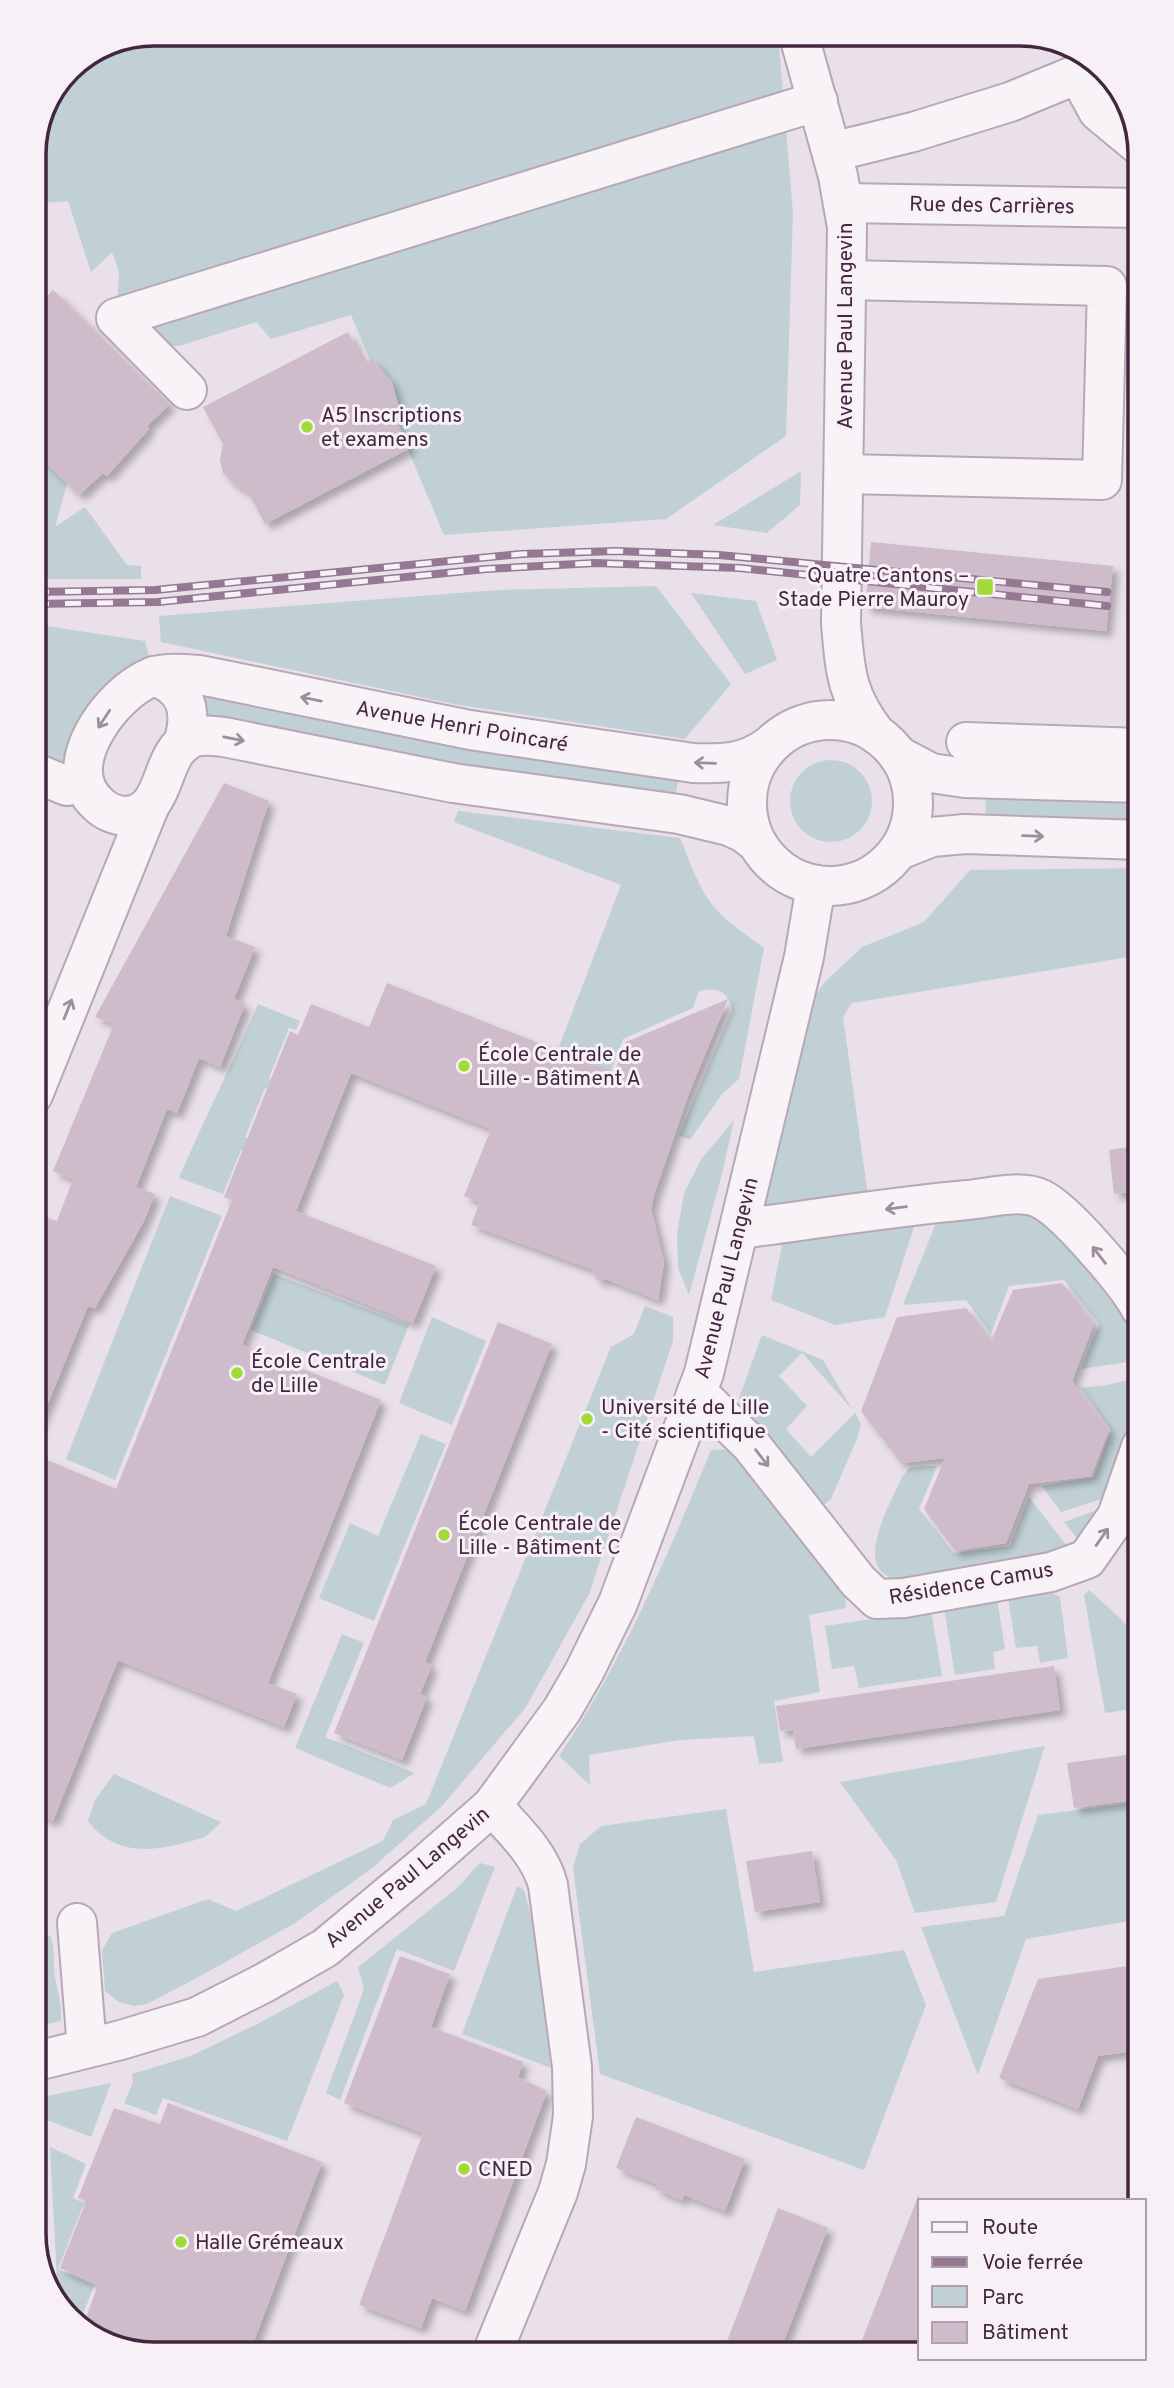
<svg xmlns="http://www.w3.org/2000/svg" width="1174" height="2388" font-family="Overpass,sans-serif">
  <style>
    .green { fill: #c0d0d5 }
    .building { fill: #cebccb; filter: url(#shadow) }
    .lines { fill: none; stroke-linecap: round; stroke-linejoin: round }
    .minor-casing { stroke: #b8a8b6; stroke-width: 42 }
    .minor { stroke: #f8f3f7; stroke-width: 38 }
    .rail-casing { stroke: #957892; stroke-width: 8 }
    .rail { stroke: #f7f0f7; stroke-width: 5; stroke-dasharray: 16; stroke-linecap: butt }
    .oneway { stroke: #9e8d9b }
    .poi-dot { fill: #a2db39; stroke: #f7f0f7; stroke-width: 2.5 }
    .labels { text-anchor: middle; stroke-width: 6; stroke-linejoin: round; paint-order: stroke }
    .street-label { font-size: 21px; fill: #43273f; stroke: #f7f0f7 }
    .poi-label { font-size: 21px; fill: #43273f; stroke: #f7f0f7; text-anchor: start }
    .rim { fill: none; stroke: #43273f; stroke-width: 3.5 }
  </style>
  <defs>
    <filter id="shadow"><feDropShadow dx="6" dy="6" stdDeviation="3.5" flood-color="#0004"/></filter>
  </defs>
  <rect width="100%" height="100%" fill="#eae0e9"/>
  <!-- green -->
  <g class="green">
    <path d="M776,36l3,9 14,168 -7,223 -120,83 -222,16 -93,-220 -80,24 -15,-17 -77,24 -43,-2 -20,-26 3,-46 -7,-20 -21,20 -23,-71 -35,3v-58l36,-78 39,-26z"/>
    <path d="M33,451l34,33 -12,43 30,-20 42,58 14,1v13h-108z"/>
    <path d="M801,471l-1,34 -33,28 -54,-8z"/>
    <path d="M656,586l75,98 -46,55 -232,-35 -292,-62 -2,-26 339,-26z"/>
    <path d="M691,593l65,8 21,59 -32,14z"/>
    <path d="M33,624l112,17 9,35 -71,87 -50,9z"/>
    <path d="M202,689l477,85 -4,27 -470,-79z"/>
    <circle cx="831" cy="801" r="41"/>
    <path d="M986,791l155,4v35l-156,-5z"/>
    <path d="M458,811l222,27c9,22 17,45 30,64 14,19 36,32 54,46l-25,131 -17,15 -32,46 -11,-5 53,-125c-5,-20 -14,-23 -33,-19l-6,17 -70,31 -36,97 -44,18 38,-98 -22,-9 62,-162 -167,-63z"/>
    <path d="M1141,868v104l-13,-15 -276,46 -9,14 25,179 -104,16 45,-209 16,-21 37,-35 62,-25 46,-52z"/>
    <path d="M258,1004l42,17 -4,9 -7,-2 -20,50 8,4 -4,10 -8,-4 -20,49 8,5 -5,10 -7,-2 -18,44 -44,-16c25,-59 54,-115 79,-174z"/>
    <path d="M734,1120l-12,54 -33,121 -11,-27 -1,-34 7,-41 18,-35z"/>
    <path d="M170,1196l52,20 -107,264 -49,-21z"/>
    <path d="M1023,1211l25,10 93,118v21l-60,9 18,-45 -35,-44 -55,6 -18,48 -25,-34 -63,5 33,-82z"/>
    <path d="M913,1223l1,4 -29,90 -50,8 -64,-25 13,-65z"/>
    <path d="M274,1274l135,51 -24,60 -134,-55z"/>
    <path d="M645,1306l28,11v24l-84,253 -63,113 -84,99 -71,63 -76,54 -91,51 -57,30 -13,2 -15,-4 -14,-11 -3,-41 10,-17 96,-34 28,12 147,-70 10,-21 33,-16 185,-457 23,-13z"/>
    <path d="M432,1317l54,24 -34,84 -53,-22z"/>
    <path d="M762,1335l61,25 29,49 -50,-56 -23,23 28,30 -21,23 25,28 44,-44 6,11 -4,15 -26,60 -6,5 -10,-7 -76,-99z"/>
    <path d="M1141,1377v42l-30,77 -50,16 -19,-26 52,-9 17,-47 -30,-42 26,-3z"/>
    <path d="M421,1434l25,10 -72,177 -55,-23 31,-75 28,13z"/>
    <path d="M735,1449l109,136 2,23 -37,7 11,77 -46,9 9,61 -24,2 -5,-28 -75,4 -90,15 1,30 -31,-29c64,-95 109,-201 152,-306z"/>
    <path d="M924,1466h13l-18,43 35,44 56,-7 19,-49 41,53 -172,30c-48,-10 -7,-77 4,-103l7,-9z"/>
    <path d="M1103,1508l-20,37 -19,-23z"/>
    <path d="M1089,1590l31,28 21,27v63l-36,5 -21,-118z"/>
    <path d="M1048,1591l12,6 8,61 -28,5 -3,-17 -21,2 -8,-50z"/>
    <path d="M997,1599l8,50 -12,3 2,17 -40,6 -11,-67z"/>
    <path d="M931,1610l11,66 -83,12 -5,-22 -22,3 -7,-43z"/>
    <path d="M342,1634l22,9 -39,94 90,36 -25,15 -95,-40z"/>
    <path d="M1045,1746l-49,156 -81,11 -19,-53 -56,-78z"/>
    <path d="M114,1774l107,48c-5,5 -11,12 -17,15 -6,3 -15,4 -21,6 -36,10 -71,10 -95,-22l7,-21z"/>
    <path d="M1141,1802v117l-115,20 -48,136 -57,-148 83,-11 34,-101z"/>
    <path d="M726,1809l28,163 150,-22 22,55 -62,165 -264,-96 -27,-206 7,-24 21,-18z"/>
    <path d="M480,1863l15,4 -41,104 -57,-22 -57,151 -14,-7 38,-104 -6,-22 99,-79z"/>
    <path d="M517,1886l7,4 9,33 18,145 -89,-34z"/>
    <path d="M33,1927l18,10c4,14 2,26 4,40 3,16 7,28 6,44l-28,6z"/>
    <path d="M337,1981l7,14 -57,146 -124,-43 -7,17 -32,-12 9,-21 -1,-8 59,-18 70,-34z"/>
    <path d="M111,2083l-20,54 -44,-17v-24z"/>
    <path d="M50,2147l36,17 -13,34 11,5 -26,66 36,16 -15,40 -21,-26z"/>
    <path d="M33,2181l2,4 8,96 -10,-47z"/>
  </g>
  <!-- building -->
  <g class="building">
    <path d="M53,290l117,114 -23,22 2,3 -42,47 -4,-3 -24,22 -46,-44v-141z"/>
    <path d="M348,332l16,31 8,-4 20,23 8,29 -7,4 17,33 -145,76 -17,-32 -14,-8 -11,-11 -3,-13 3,-16 -20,-37z"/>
    <path d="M871,542l242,24 -7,65 -241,-24z"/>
    <path d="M224,783l45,18 -43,135 29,11 -21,52 11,5 -25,63 -21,-9 -22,55 -10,-4 -31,78 19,7 -11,27 -49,87 -7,-2 -55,133v-225l24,7 16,-42 -20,-8 61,-147 -19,-7z"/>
    <path d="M387,983l227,90 12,-31 102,-43 -39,94 -35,102 -3,14 13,53 -6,38 -52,-21 -8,2 -7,-12 -120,-44 9,-23 -16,-6 27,-67 -140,-56 -55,138 140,55 -23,57 -140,-56 -31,78 139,55 -113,283 29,11 -13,33 -166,-67 -65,161 -20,-8v-359l83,35 116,-289 -8,-3 66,-166 8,4 13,-31 58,23z"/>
    <path d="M1141,1145v45l-27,4 -5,-44z"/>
    <path d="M1062,1283l32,41 -22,57 37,49 -18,46 -62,8 -23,59 -51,8 -31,-42 21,-51 -44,5 -40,-52 36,-94 69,-9 25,33 22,-51z"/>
    <path d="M498,1322l54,22 -127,318 7,3 -12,29 7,3 -25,63 -68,-27z"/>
    <path d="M1054,1666l6,44 -264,39 -3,-19 -13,1 -4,-25z"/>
    <path d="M1141,1753v46l-67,9 -7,-45z"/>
    <path d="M812,1851l8,51 -65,10 -9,-51z"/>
    <path d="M400,1956l50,18 -19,53 92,35 -5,15 29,14 -82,220 -33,-13 -11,30 -62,-23 64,-172 -79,-30z"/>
    <path d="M1141,1964v86l-43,6 -20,53 -79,-31 39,-99z"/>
    <path d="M168,2103l154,59 -73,192 -103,1 -59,-21 -5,-6 16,-43 -38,-17 26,-67 -8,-3 36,-90 46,16z"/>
    <path d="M636,2117l109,42 -20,52 -41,-16 -2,5 -27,-11 2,-5 -41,-16z"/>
    <path d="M919,2194l1,153 -61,1z"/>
    <path d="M778,2208l50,20 -47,120 -57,1z"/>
  </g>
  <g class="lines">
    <!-- minor casing -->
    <g class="minor-casing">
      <g id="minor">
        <path d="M799,36l39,140 9,51 -6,396c4,48 5,73 36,112"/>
        <path d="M832,152l81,-20 97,-30 68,-28 20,37 41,34"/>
        <path d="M844,203l297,5"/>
        <path d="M187,390l-71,-72 702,-217"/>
        <path d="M844,474l258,6 5,-194 -259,-6"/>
        <path d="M154,676c33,12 39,35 29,68"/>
        <circle cx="830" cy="803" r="83"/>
        <path d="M966,742l175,6"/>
        <path d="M899,756l32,17 34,5 176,5"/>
        <path d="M33,772l34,14 7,-2 7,-10"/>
        <path d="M757,843l-13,-10 -15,-7 -50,-12 -226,-31 -229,-46c-10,-1 -23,-3 -32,1 -35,14 -22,74 -65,78 -11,0 -22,-5 -29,-12 -42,-37 14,-112 54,-127 14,-5 32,-3 48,-2l270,55 223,33c29,1 52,1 76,-17"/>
        <path d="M899,850l33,-13 33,-3 176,6"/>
        <path d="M33,1095l117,-290"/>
        <path d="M740,1229c76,-10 151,-22 227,-29 22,-2 53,-11 74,-1 25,12 87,85 100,110"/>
        <path d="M697,1392l54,53 107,136 19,18 27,-1 147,-26 36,-13 30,-43 24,-69"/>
        <path d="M492,1806c22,24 48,48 56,79l24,182 1,49 -7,48 -8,28 -65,159"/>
        <path d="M77,1923l10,125"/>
        <path d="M33,2062l88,-22 76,-23 67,-34 61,-35 100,-83 67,-59 70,-96 22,-38 34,-69 86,-230 100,-416 12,-72"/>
      </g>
    </g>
    <!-- minor -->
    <use href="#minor" class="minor"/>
    <!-- rail casing -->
    <g class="rail-casing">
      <g id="rail">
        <path d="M33,592l122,-2 366,-36 95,-3 103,4 388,37"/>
        <path d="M33,604l125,-2 328,-33 109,-6 145,5 367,38"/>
      </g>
    </g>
    <!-- rail -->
    <use href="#rail" class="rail"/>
  </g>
  <!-- one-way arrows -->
  <defs><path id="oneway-shaft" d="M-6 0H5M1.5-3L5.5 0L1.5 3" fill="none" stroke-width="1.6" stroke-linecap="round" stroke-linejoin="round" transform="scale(1.75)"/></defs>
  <g class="oneway">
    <use href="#oneway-shaft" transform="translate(311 699) rotate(-169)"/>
    <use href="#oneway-shaft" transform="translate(104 719) rotate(123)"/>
    <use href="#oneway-shaft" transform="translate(234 739) rotate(11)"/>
    <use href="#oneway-shaft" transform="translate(705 763) rotate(-178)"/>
    <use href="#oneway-shaft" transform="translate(1033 836) rotate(2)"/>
    <use href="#oneway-shaft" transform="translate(68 1009) rotate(-68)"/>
    <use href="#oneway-shaft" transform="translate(896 1208) rotate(173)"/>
    <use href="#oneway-shaft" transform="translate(1099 1255) rotate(-128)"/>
    <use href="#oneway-shaft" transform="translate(762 1458) rotate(52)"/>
    <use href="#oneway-shaft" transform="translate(1102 1537) rotate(-55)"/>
  </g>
  <!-- markers -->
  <g class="poi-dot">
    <circle cx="307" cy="427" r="7"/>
    <rect x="976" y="578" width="18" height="18" rx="3.5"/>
    <circle cx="464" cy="1066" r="7"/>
    <circle cx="237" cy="1373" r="7"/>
    <circle cx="587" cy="1419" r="7"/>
    <circle cx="444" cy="1535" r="7"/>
    <circle cx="464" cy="2169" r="7"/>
    <circle cx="181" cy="2242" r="7"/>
  </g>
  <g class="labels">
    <!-- street labels -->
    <g class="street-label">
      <text transform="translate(992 205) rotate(1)" y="7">Rue des Carrières</text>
      <text transform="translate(845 326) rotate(-90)" y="7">Avenue Paul Langevin</text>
      <text transform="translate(462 726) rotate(10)" y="7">Avenue Henri Poincaré</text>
      <text transform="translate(726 1278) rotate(-76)" y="7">Avenue Paul Langevin</text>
      <text transform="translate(971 1583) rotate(-10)" y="7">Résidence Camus</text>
      <text transform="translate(407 1877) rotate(-40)" y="7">Avenue Paul Langevin</text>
    </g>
    <!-- poi labels -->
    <g class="poi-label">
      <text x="321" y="422">A5 Inscriptions<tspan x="321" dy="24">et examens</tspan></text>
      <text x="969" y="582" text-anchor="end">Quatre Cantons –<tspan x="969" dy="24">Stade Pierre Mauroy</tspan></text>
      <text x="478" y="1061">École Centrale de<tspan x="478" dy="24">Lille - Bâtiment A</tspan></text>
      <text x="251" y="1368">École Centrale<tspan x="251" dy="24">de Lille</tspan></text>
      <text x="601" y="1414">Université de Lille<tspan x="601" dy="24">‐ Cité scientifique</tspan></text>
      <text x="458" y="1530">École Centrale de<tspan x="458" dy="24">Lille - Bâtiment C</tspan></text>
      <text x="478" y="2176">CNED</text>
      <text x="195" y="2249">Halle Grémeaux</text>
    </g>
  </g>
  <!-- crop -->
  <path d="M0 0H1174V2388H0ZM154 46H1020A108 108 0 0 1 1128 154V2234A108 108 0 0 1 1020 2342H154A108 108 0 0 1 46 2234V154A108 108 0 0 1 154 46Z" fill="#f7f0f7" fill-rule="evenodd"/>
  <path class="rim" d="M154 46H1020A108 108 0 0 1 1128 154V2234A108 108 0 0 1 1020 2342H154A108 108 0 0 1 46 2234V154A108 108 0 0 1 154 46Z"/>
  <!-- legend -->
  <rect x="918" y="2199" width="228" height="161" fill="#f7f0f7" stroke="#afa0ad" stroke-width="2"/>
  <rect x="932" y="2222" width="35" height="10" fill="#f8f3f7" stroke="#afa0ad" stroke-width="2"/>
  <text x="982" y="2234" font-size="21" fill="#43273f">Route</text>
  <rect x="932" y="2257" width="35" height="10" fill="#957892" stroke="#afa0ad" stroke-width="2"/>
  <text x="982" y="2269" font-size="21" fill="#43273f">Voie ferrée</text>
  <rect x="932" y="2286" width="35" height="21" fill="#c0d0d5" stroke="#afa0ad" stroke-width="2"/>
  <text x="982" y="2304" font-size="21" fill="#43273f">Parc</text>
  <rect x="932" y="2322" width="35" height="21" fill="#cebccb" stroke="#afa0ad" stroke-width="2"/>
  <text x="982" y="2339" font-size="21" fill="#43273f">Bâtiment</text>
</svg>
